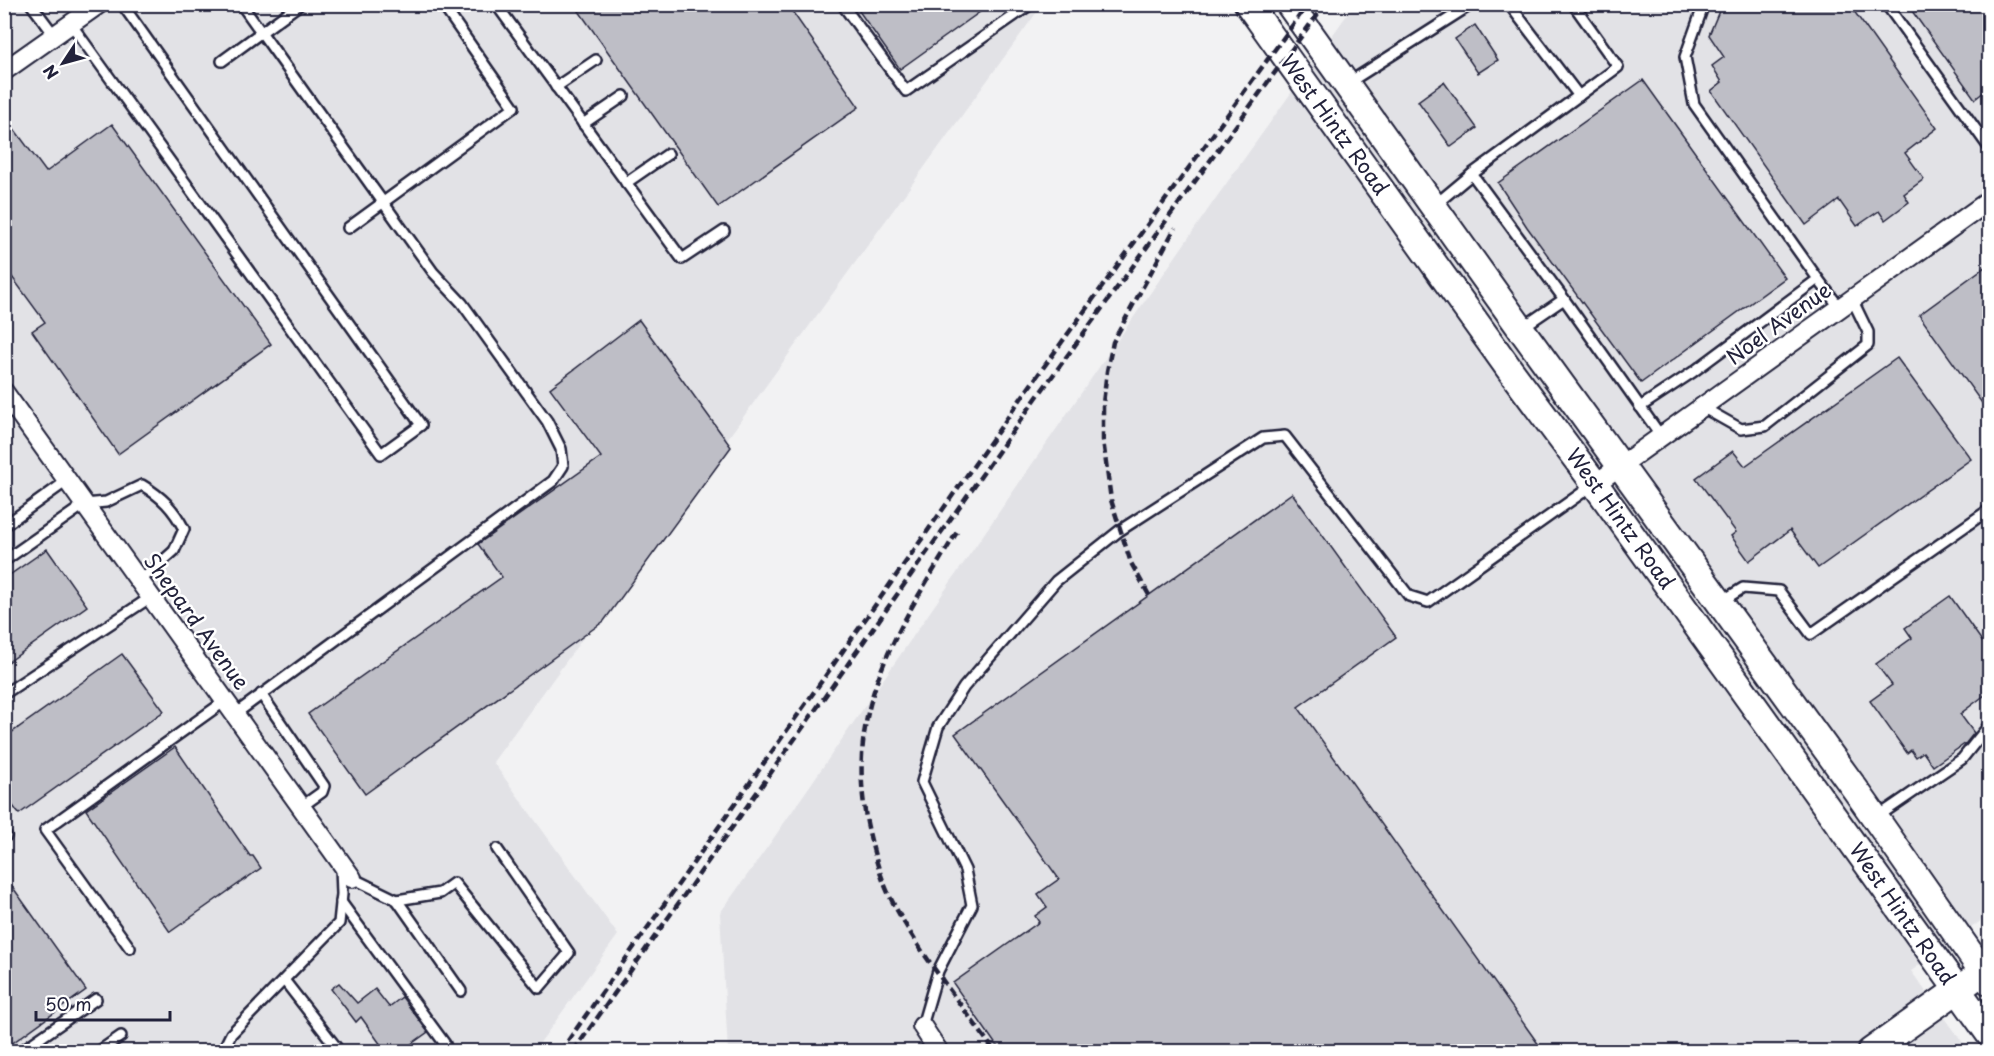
<svg xmlns="http://www.w3.org/2000/svg" width="1994" height="1056" font-family="'Playpen Sans',sans-serif">
  <style>
    .built { fill: #e2e2e6 }
    .building { fill: #bebec6; stroke: #22223b; stroke-width: 1.5 }
    .lines { fill: none; stroke-linecap: round; stroke-linejoin: round }
    .service-casing { stroke: #22223b; stroke-width: 14 }
    .minor-casing { stroke: #22223b; stroke-width: 22 }
    .secondary-casing { stroke: #22223b; stroke-width: 30 }
    .service { stroke: #fff; stroke-width: 9 }
    .minor { stroke: #fff; stroke-width: 18 }
    .secondary { stroke: #fff; stroke-width: 26 }
    .rail { stroke: #22223b; stroke-width: 4.5; stroke-dasharray: 9 4.5; stroke-linecap: butt }
    .labels { text-anchor: middle; stroke-width: 5; stroke-linejoin: round; paint-order: stroke }
    .street-label { font-size: 21px; fill: #22223b; stroke: #fff }
  </style>
  <rect width="100%" height="100%" fill="#f2f2f3"/>
  <filter id="ink" filterUnits="userSpaceOnUse"><feTurbulence type="fractalNoise" baseFrequency=".0167" numOctaves="2"/><feDisplacementMap in="SourceGraphic" scale="12" xChannelSelector="R" yChannelSelector="G"/><feConvolveMatrix kernelMatrix="1 2 1 2 8 2 1 2 1" color-interpolation-filters="sRGB"/></filter>
  <g filter="url(#ink)">
    <!-- built -->
    <g class="built">
      <path d="M5,5h1037l-549,757 125,173 -84,116 -529,1z"/>
      <path d="M1354,5h635v910l-78,56 58,80h-1241l-8,-138 51,-71 445,-644z"/>
    </g>
    <!-- building -->
    <g class="building">
      <path d="M574,4h213l72,103 -141,100z"/>
      <path d="M854,4h137l-91,65z"/>
      <path d="M1722,4h127l88,124 -32,25 19,26 -20,15 5,8 -24,18 -6,-9 -22,15 -18,-26 -33,25 -95,-134 11,-9 -10,-16 12,-9 -15,-22z"/>
      <path d="M1907,4h82v84l-14,11z"/>
      <path d="M1475,25l23,35 -20,13 -23,-34z"/>
      <path d="M1643,80l142,198 -144,105 -114,-156 -29,-44z"/>
      <path d="M1444,82l33,46 -26,19 -33,-46z"/>
      <path d="M112,124l159,220 -153,110 -86,-123 13,-9 -41,-56v-128l11,-8 31,42z"/>
      <path d="M1989,264v149l-70,-98z"/>
      <path d="M639,320l92,127 -127,174 -239,173 -57,-80 194,-137 -24,-33 123,-87 -51,-69z"/>
      <path d="M1897,358l74,101 -153,109 -28,-38 -41,31 -18,-25 5,-4 -40,-54 37,-27 12,15z"/>
      <path d="M1292,493l104,144 -98,70 246,345h-543l-48,-69 86,-61 -4,-6 12,-9 -9,-13 21,-15 -104,-145z"/>
      <path d="M47,549l40,57 -83,59v-86z"/>
      <path d="M1950,596l39,55v41l-29,22 14,19 -8,10 -33,23 -10,-14 -7,5 -5,-7 -4,3 -37,-52 22,-16 -16,-21 36,-26 -7,-10z"/>
      <path d="M122,654l42,57 -145,103 -15,-20v-56z"/>
      <path d="M175,747l75,109h3l8,12 -91,64 -84,-122z"/>
      <path d="M4,875l82,115 -82,59z"/>
      <path d="M339,983l18,20 18,-14 14,18 13,-10 26,35 -28,20h-14l-25,-35 -5,5 -25,-33z"/>
    </g>
    <g class="lines">
      <!-- service casing -->
      <g class="service-casing">
        <g id="service">
          <path d="M31,4l24,32"/>
          <path d="M496,4l186,255 42,-28"/>
          <path d="M842,4l64,87 125,-87"/>
          <path d="M1516,4l-4,4 67,88"/>
          <path d="M1886,4l104,145"/>
          <path d="M71,24l310,430 40,-29 -299,-421"/>
          <path d="M222,61l78,-57"/>
          <path d="M1348,83l124,-79"/>
          <path d="M556,87l40,-27"/>
          <path d="M583,124l41,-28"/>
          <path d="M1472,174l92,125 -41,28"/>
          <path d="M626,183l42,-29"/>
          <path d="M1436,204l36,-30 146,-107 -45,-63"/>
          <path d="M348,228l166,-121 -72,-103"/>
          <path d="M1818,279l22,29"/>
          <path d="M1564,299l97,137"/>
          <path d="M1640,407l53,-35 125,-93 -124,-175 -9,-47 19,-53"/>
          <path d="M1702,407l39,22 24,-3 103,-81v-13l-16,-33"/>
          <path d="M4,526l64,-46"/>
          <path d="M4,561l81,-57 21,-2 36,-17c20,12 31,23 42,44l-10,22 -34,30"/>
          <path d="M1722,601l21,-13 36,3 32,43 179,-125"/>
          <path d="M4,694l147,-97"/>
          <path d="M261,694l63,92 -2,6 -21,15"/>
          <path d="M235,714l318,-233 10,-15 -2,-17 -14,-28 -85,-118 -29,-31 -192,-268"/>
          <path d="M1877,817l85,-58 28,-35"/>
          <path d="M4,834l2,2"/>
          <path d="M352,878l45,22 64,91"/>
          <path d="M397,900l43,-7 14,-10 85,105 30,-35 -72,-104"/>
          <path d="M341,902l104,142 2,8"/>
          <path d="M130,948l-85,-118 180,-129"/>
          <path d="M284,980l56,72"/>
          <path d="M922,1026l16,-55 34,-66 -7,-35 -43,-88 16,-55 26,-40 92,-106 63,-50 144,-93 22,-2 124,160 19,6 165,-117"/>
          <path d="M20,1052l76,-53"/>
          <path d="M98,1052l23,-16"/>
          <path d="M222,1052l9,-18 108,-111 3,-29 -1,-27"/>
        </g>
      </g>
      <!-- minor casing -->
      <g class="minor-casing">
        <g id="minor">
          <path d="M4,71l95,-67"/>
          <path d="M4,392l348,486"/>
          <path d="M1595,484l395,-284"/>
          <path d="M922,1026l17,26"/>
        </g>
      </g>
      <!-- secondary casing -->
      <g class="secondary-casing">
        <g id="secondary">
          <path d="M1248,4l262,366 85,114 395,551"/>
          <path d="M1289,4l232,325 334,460 135,193"/>
          <path d="M1870,1052l100,-71"/>
        </g>
      </g>
      <!-- service -->
      <use href="#service" class="service"/>
      <!-- minor -->
      <use href="#minor" class="minor"/>
      <!-- secondary -->
      <use href="#secondary" class="secondary"/>
      <!-- rail -->
      <g class="rail">
        <path d="M957,532c-60,98 -116,179 -88,300 5,22 11,44 21,65 28,55 69,104 105,155"/>
        <path d="M1149,595l-18,-32 -20,-63 -8,-60v-37l4,-32 6,-29 62,-114"/>
        <path d="M560,1052l467,-662 281,-386"/>
        <path d="M573,1052l464,-655 288,-393"/>
      </g>
    </g>
  </g>
  <g class="labels">
    <!-- street labels -->
    <g class="street-label">
      <text transform="translate(1334 125) rotate(54)" y="7">West Hintz Road</text>
      <text transform="translate(1779 324) rotate(-36)" y="7">Noel Avenue</text>
      <text transform="translate(1620 519) rotate(54)" y="7">West Hintz Road</text>
      <text transform="translate(196 622) rotate(54)" y="7">Shepard Avenue</text>
      <text transform="translate(1902 914) rotate(55)" y="7">West Hintz Road</text>
    </g>
  </g>
  <!-- margin -->
  <rect width="1994" height="1056" fill="none" stroke="#fff" stroke-width="24"/>
  <rect x="12" y="12" width="1970" height="1032" fill="none" stroke="#22223b" stroke-width="2" filter="url(#ink)"/>
  <!-- north arrow -->
  <g transform="translate(63 63) rotate(234)" stroke="#ffffff" stroke-width="4.5" paint-order="stroke">
  <path d="M0-4.5L10 22L0 15L-10 22Z" fill="#22223b"/>
  <text y="-9" font-size="16" font-weight="bold" text-anchor="middle" fill="#22223b">N</text>
  </g>
  <!-- scale -->
  <path d="M36 1011v9h134v-9" fill="none" stroke="#22223b" stroke-width="3"/>
  <text x="45" y="1011" font-size="18" fill="#22223b" stroke="#ffffff" stroke-width="4.5" paint-order="stroke">50 m</text>
</svg>
